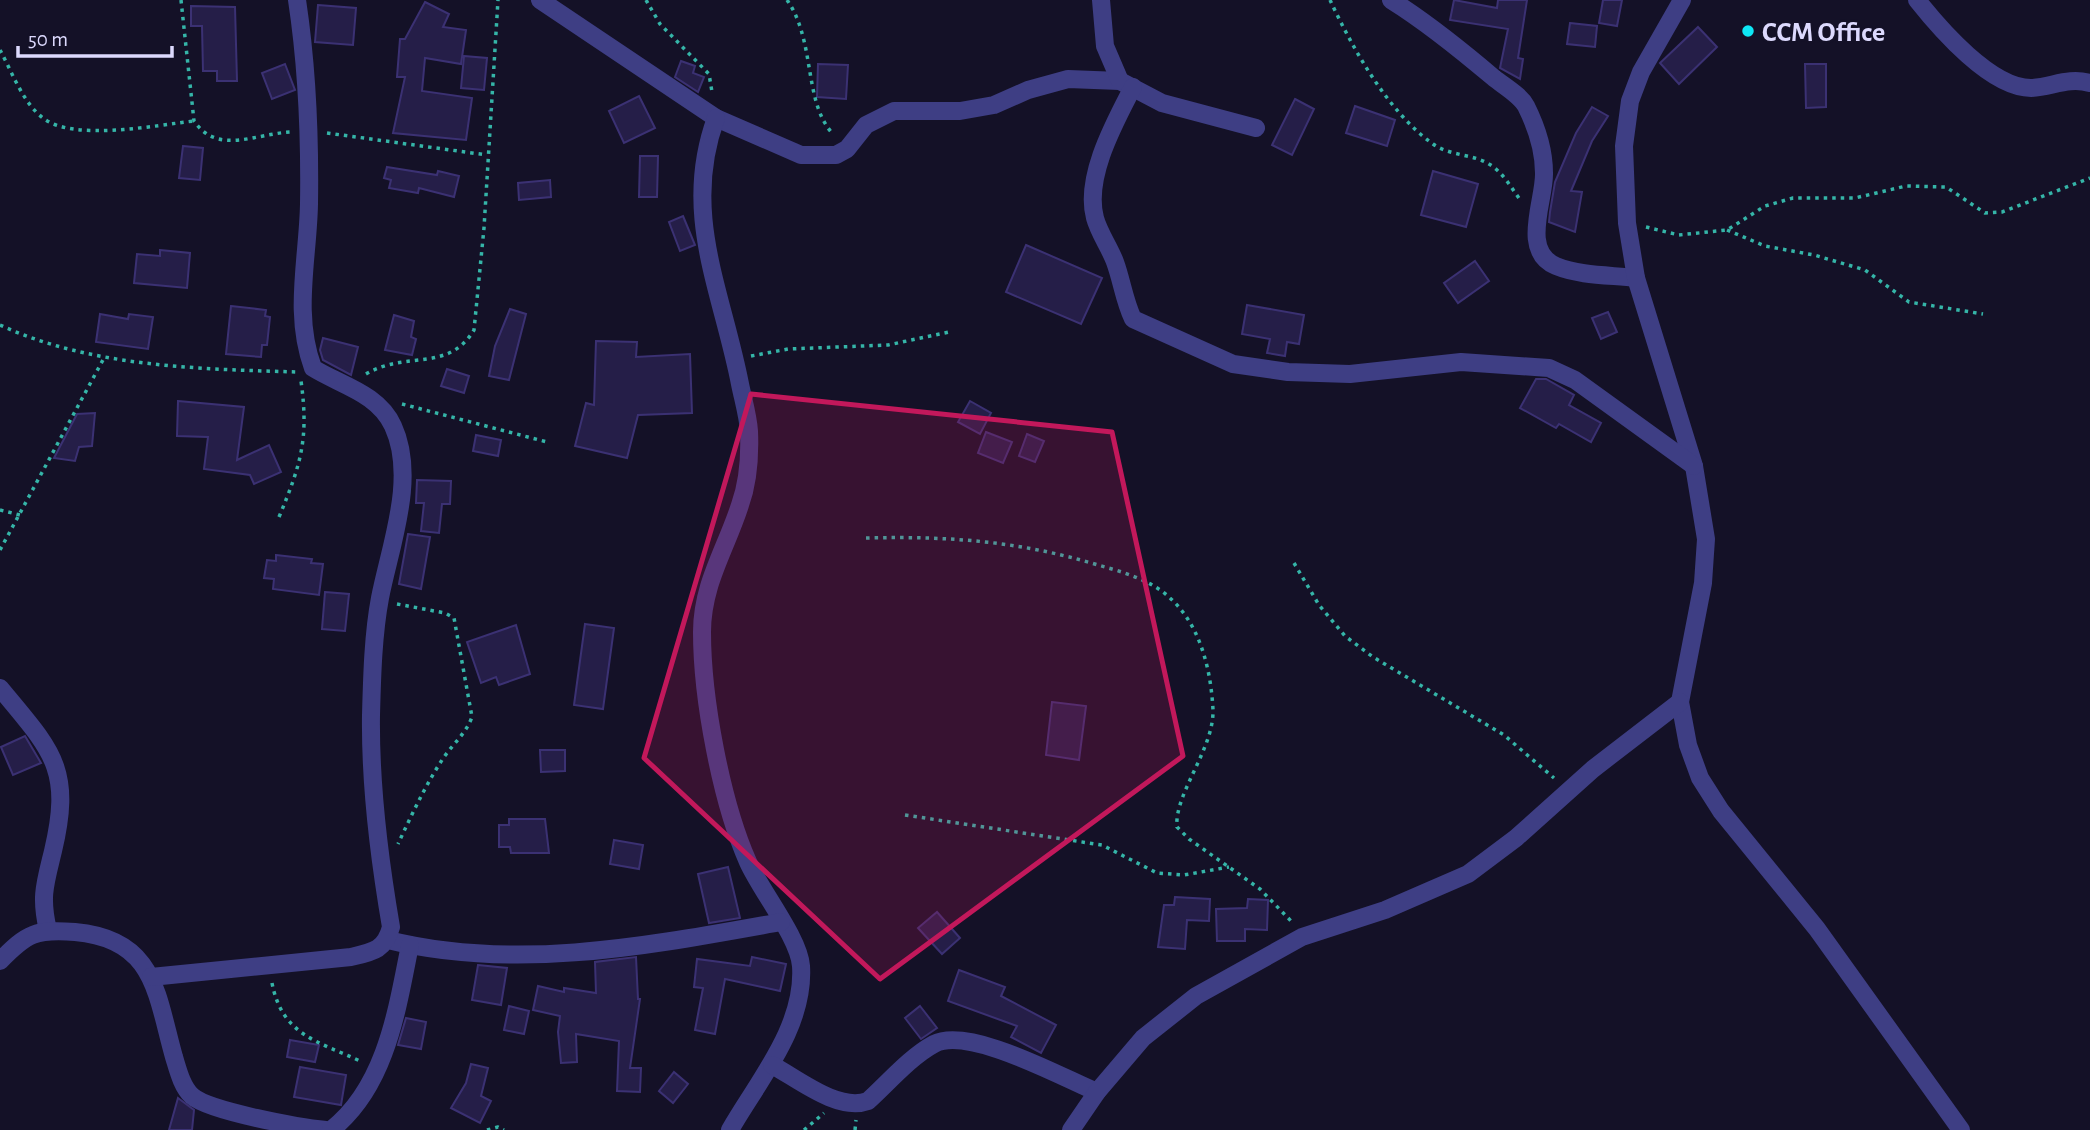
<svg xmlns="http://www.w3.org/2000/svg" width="2090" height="1130" font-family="'Alegreya Sans',sans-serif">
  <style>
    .building { fill: #251e48; stroke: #3b3173; stroke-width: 2 }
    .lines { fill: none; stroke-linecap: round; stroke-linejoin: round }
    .path { stroke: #35b5a8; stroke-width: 3.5; stroke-dasharray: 3.5 5; stroke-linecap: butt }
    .minor { stroke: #3e3e84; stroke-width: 18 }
    .marked { fill: #c2185b; fill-opacity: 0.2; stroke: #c2185b; stroke-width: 5; stroke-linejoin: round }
    .poi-dot { fill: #0ee7f5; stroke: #141127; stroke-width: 2.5 }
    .labels { text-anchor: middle; stroke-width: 5; stroke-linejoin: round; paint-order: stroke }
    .poi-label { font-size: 28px; font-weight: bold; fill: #dcd9fd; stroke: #141127; text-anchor: start }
  </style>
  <rect width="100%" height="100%" fill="#141127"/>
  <!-- building -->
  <g class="building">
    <path d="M1454,0l43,8 1,-8h29l-9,58 5,1 -3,20 -20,-11 8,-39 -58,-9z"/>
    <path d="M1603,0h19l-5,26 -18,-3z"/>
    <path d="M425,2l24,12 -6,13 23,3 -5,34 -36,-6 -3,33 50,7 -6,42 -73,-7 12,-56h-8l3,-38h5z"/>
    <path d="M318,5l38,3 -3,37 -38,-3z"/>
    <path d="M191,6l44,1 2,74h-20v-10h-14l-1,-45h-11z"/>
    <path d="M1570,23l27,3 -2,21 -28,-3z"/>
    <path d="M1698,27l19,20 -38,37 -19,-21z"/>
    <path d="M464,56l23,2 -3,32 -23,-2z"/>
    <path d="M681,61l14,5 -2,7 11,4 -6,15 -23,-15z"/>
    <path d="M285,64l10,26 -23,9 -10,-26z"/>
    <path d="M818,64l30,1 -2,34 -29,-2z"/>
    <path d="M1805,64h21v43l-20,1z"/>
    <path d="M639,96l16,32 -31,15 -15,-32z"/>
    <path d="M1295,99l19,10 -22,46 -20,-10z"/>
    <path d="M1355,106l40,14 -8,26 -41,-13z"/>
    <path d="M1592,107l16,9 -16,25 -21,50 11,1 -7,40 -26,-10 1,-10 5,-30 21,-49z"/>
    <path d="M183,146l20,2 -3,32 -21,-2z"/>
    <path d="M640,156h18l-1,41h-18z"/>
    <path d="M387,167l50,8 1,-4 21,5 -5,21 -35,-9 -1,5 -29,-5 2,-8 -7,-2z"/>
    <path d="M1433,171l45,13 -12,43 -45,-12z"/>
    <path d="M550,180l1,17 -32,3 -1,-17z"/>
    <path d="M683,216l12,29 -15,6 -11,-29z"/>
    <path d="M1026,245l76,33 -21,46 -75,-32z"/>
    <path d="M160,250l30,3 -3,35 -53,-5 3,-29 23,2z"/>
    <path d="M1475,261l14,20 -31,22 -14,-20z"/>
    <path d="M1247,305l57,10 -5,29 -12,-2 -2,14 -18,-3 3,-14 -28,-5z"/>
    <path d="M231,306l35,4 -1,6 5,1 -3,28h-5l-1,12 -35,-3z"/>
    <path d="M510,309l16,5 -17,66 -20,-4 6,-30z"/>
    <path d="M1608,312l9,20 -16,7 -9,-21z"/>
    <path d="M100,314l28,5 1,-5 24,3 -5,32 -52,-7z"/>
    <path d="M394,315l20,6 -3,16 5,2 -4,16 -27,-5z"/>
    <path d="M323,338l35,9 -7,28 -28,-15 -3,-10z"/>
    <path d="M596,341l41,1 -1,15 54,-3 2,59 -54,2 -11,43 -52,-12 11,-43 8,2z"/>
    <path d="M447,369l22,7 -5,17 -23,-7z"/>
    <path d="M1536,379h10l28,16 -5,10 32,18 -10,19 -32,-18 -3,4 -36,-20z"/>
    <path d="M178,401l66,6 -7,53 32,-15 12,27 -27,12 -4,-9 -46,-6 4,-32 -31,-1z"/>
    <path d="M970,401l21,12 -11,21 -22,-12z"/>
    <path d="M95,413l-3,33 -13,1 -4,14 -21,-3 23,-44z"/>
    <path d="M986,432l26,10 -9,21 -25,-10z"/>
    <path d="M1027,434l17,7 -9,21 -16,-6z"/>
    <path d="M476,435l25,5 -3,16 -25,-5z"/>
    <path d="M417,480l34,1 -1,23h-8l-3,29 -18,-2 3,-28h-8z"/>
    <path d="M408,534l22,3 -9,52 -22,-5z"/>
    <path d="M276,555l36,4 -1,4 12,1 -4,31 -46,-6 1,-10 -10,-1 3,-18 9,1z"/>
    <path d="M325,592l24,2 -4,37 -23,-2z"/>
    <path d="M585,624l29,4 -11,81 -29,-4z"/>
    <path d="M516,625l14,49 -31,11 -3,-8 -15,6 -14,-41z"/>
    <path d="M1052,702l34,4 -7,54 -33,-5z"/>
    <path d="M25,736l16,27 -28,12 -12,-28z"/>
    <path d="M540,750h25v21l-24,1z"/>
    <path d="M509,819h36l4,34h-38l-1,-6h-11v-22h10z"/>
    <path d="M614,840l29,5 -4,24 -29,-5z"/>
    <path d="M728,867l12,51 -31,5 -11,-49z"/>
    <path d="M1175,897l35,2 -1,22 -22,-1 -2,29 -27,-2 6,-42h10z"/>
    <path d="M1248,899l20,1 -1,30 -22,-1v12h-28l-1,-32 31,-1z"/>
    <path d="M937,912l23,26 -18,16 -24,-26z"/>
    <path d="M636,957l2,42h2l-10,69h11l-1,24 -23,-1 2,-50 -43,-7 1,28 -16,1 -3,-31 2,-16 -27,-6 5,-24 26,6v-4l32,5 -1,-31z"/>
    <path d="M752,957l34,7 -6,27 -55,-12 -10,55 -20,-4 8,-42 -9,-1 3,-28 53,7z"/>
    <path d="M478,965l29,3 -6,37 -29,-5z"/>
    <path d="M959,970l46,17 -4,9 55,29 -15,28 -30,-16 6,-11 -69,-25z"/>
    <path d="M509,1006l20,5 -5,23 -20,-4z"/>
    <path d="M920,1006l17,22 -16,11 -16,-21z"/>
    <path d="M406,1018l20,4 -5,27 -23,-4z"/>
    <path d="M290,1040l29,5 -4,17 -28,-5z"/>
    <path d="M471,1064l17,4 -7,28 10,5 -11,22 -29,-15 15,-25z"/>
    <path d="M300,1067l46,8 -5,30 -47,-8z"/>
    <path d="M674,1072l14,12 -15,19 -14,-12z"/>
    <path d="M178,1098l16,12 -2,20h-23z"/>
  </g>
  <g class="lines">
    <!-- path -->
    <g class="path">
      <path d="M181,0l13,121c24,35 62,12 98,11"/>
      <path d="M646,0l14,24 49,50 3,18"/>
      <path d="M787,0c29,41 16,102 46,134"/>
      <path d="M1330,0c23,49 58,112 103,144 17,12 40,10 56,20 14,8 23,25 32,37"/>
      <path d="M0,50c12,22 23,53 43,68 30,24 114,7 151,3"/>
      <path d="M327,133l160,22"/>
      <path d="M1646,227l33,8 48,-5 38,-24 28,-8h62l51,-12 40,1 39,26 17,-1 88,-34"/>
      <path d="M1727,230l38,16 49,9 51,15 44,32 74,12"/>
      <path d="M0,325c91,42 198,44 297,47"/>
      <path d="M751,356l37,-7 100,-4 61,-13"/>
      <path d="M366,374c41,-24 82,-1 108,-44l10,-102 14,-228"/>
      <path d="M402,404l145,38"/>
      <path d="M0,510l20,5"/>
      <path d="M279,517c22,-53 30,-78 22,-136"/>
      <path d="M866,538c83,-2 153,3 232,27 25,7 53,15 72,33 31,28 41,73 43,112 1,39 -39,84 -36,117l12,12 71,50 31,32"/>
      <path d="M0,550l104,-192"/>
      <path d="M1294,563l25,42 26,31 28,21 131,78 50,43"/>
      <path d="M397,604l48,9 9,5 18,99c-6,16 -18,26 -28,40 -18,27 -32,57 -46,87"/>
      <path d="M905,815l197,30 55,28 27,2 45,-8"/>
      <path d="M272,983c10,52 45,58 88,78"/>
      <path d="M487,1130l11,-3 6,3"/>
      <path d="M804,1130l20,-17"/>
      <path d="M855,1130l1,-10"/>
    </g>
    <!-- minor -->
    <g class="minor">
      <path d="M540,0l176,118 85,37h35l11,-6 19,-24 28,-14h66l34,-6 34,-15 40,-11 52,2 42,22 94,25"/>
      <path d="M1101,0l4,46 15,35"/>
      <path d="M1391,0c37,23 70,50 103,78 10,8 26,17 32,28 10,20 18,44 18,67 1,27 -24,78 12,93 24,10 55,9 80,12"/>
      <path d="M1682,0l-41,72 -11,29 -6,45 3,77 9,55 58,188 12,73 -3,44 -23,119 8,43 12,33 21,33 96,118 144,201"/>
      <path d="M1917,0c23,29 74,88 114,88 21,-1 37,-11 59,-5"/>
      <path d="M1133,87c-18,35 -49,90 -38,131 4,15 15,30 20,44 7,19 9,38 18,57l100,45 55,8 62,2 111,-12 88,6 26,12 119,86"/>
      <path d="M716,118c-35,95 6,173 24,266 3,15 8,32 9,47 1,24 -1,52 -9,74 -14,44 -38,79 -38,127 0,66 19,169 46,230 13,29 51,76 53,104 4,61 -43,115 -71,164"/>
      <path d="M0,688c51,62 73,79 53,163 -8,33 -13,46 -5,79"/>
      <path d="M388,940c129,32 264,5 393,-18"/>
      <path d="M0,961c27,-28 36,-32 75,-29 80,7 81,61 99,125 4,13 8,30 18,39 17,15 109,32 134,34"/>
      <path d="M151,977l200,-20c22,-5 34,-7 40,-30 -12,-70 -21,-141 -20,-212 1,-37 2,-80 9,-117 10,-52 37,-120 13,-172 -15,-33 -53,-41 -80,-58 -20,-54 -5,-109 -4,-164 1,-68 -2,-138 -12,-204"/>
      <path d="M772,1065c26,14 66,47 96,36 20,-18 42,-44 66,-57 35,-18 127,33 163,48"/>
      <path d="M331,1130c55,-43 66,-120 79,-185"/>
      <path d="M1071,1130l26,-38 46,-54 53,-42 106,-59 83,-27 83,-36 48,-36 77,-69 87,-67"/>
    </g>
  </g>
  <!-- marked area -->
  <path class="marked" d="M751,394l361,38 71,324 -303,223 -236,-221z"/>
  <!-- markers -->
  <circle class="poi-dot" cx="1748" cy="31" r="7"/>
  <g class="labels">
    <!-- poi labels -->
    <g class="poi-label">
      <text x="1762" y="41">CCM Office</text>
    </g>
  </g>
  <!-- scale -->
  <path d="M18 46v10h154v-10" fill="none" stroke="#dcd9fd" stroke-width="3.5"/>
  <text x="28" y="46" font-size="21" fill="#dcd9fd" stroke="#141127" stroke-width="5" paint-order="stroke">50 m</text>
</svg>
